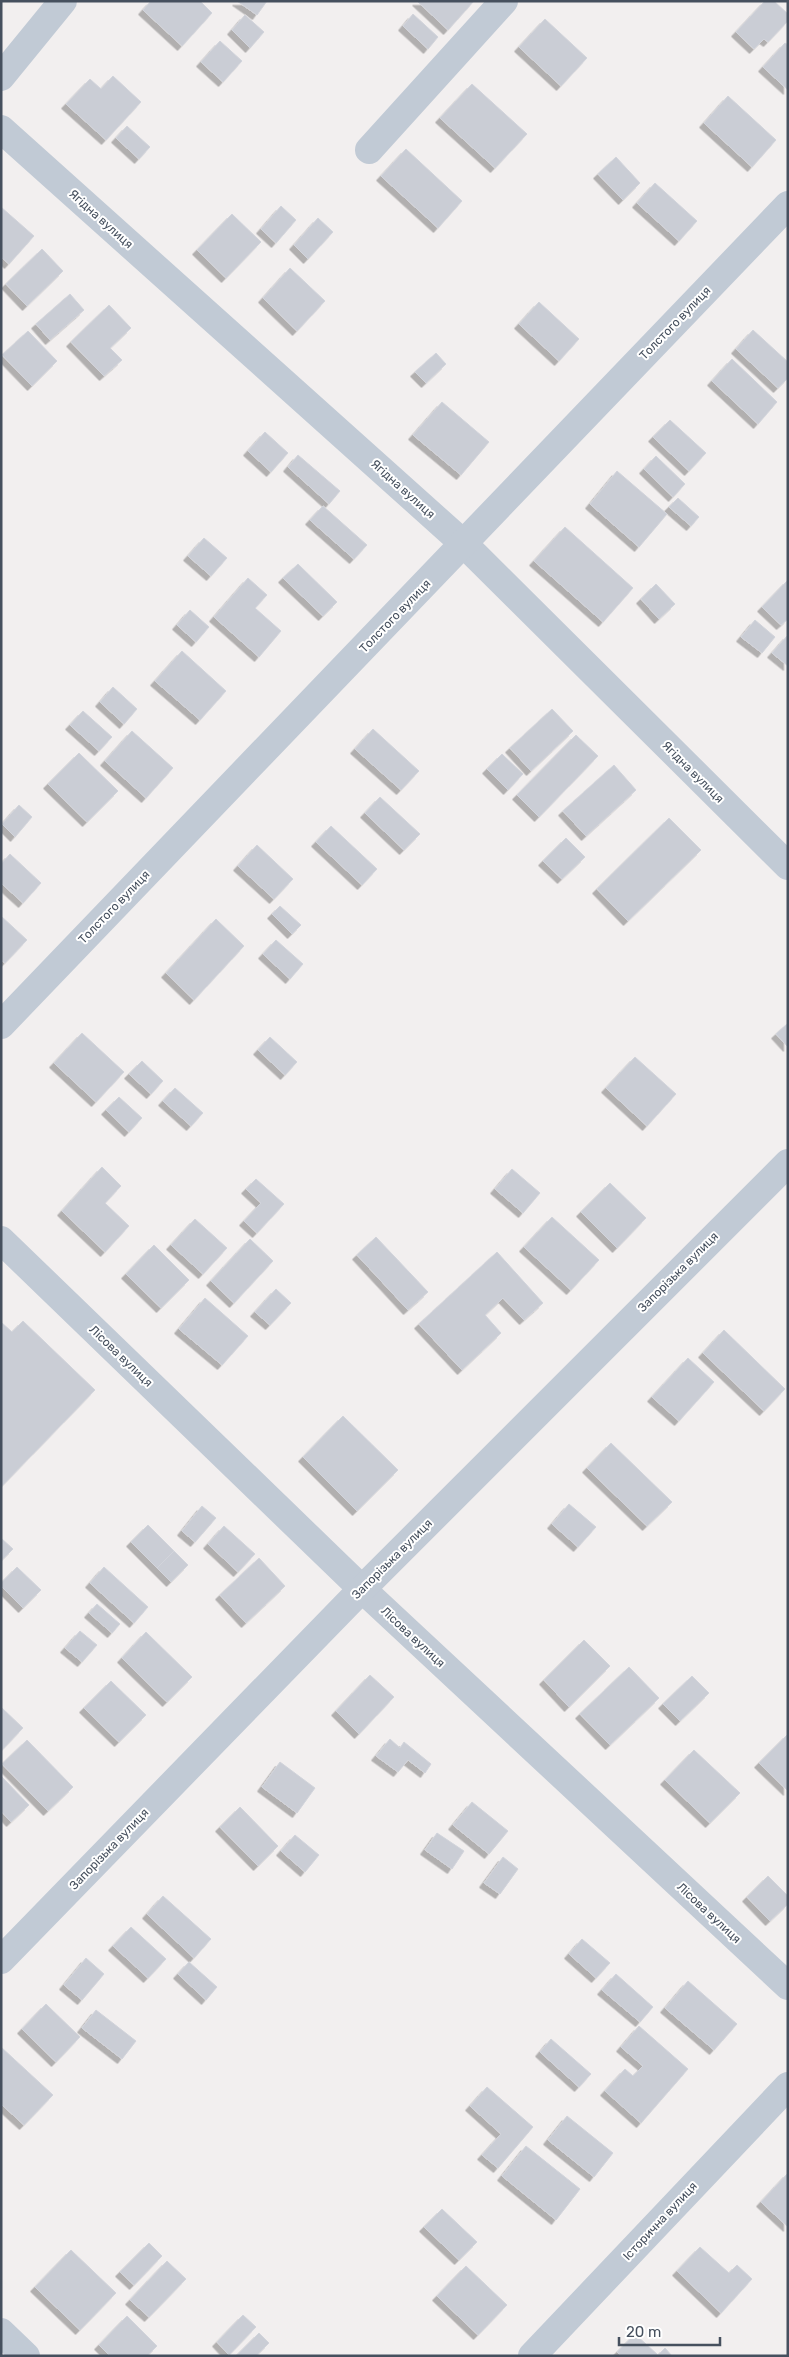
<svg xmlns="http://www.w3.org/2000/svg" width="789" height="2357" font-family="Rubik,sans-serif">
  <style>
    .building { fill: #cacdd5; stroke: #d2d4db; filter: url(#shadow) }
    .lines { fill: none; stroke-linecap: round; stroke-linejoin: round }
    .minor { stroke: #c1cad5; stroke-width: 28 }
    .labels { text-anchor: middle; stroke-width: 4; stroke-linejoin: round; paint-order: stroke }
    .street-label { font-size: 12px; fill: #46505e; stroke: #fff }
  </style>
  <defs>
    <filter id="shadow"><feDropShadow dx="-4.5" dy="4.5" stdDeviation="0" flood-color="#0004"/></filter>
  </defs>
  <rect width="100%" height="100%" fill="#f2efef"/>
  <!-- building -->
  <g class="building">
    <path d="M151,1h49l12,12 -30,33 -39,-36z"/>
    <path d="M237,1h30l-10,14z"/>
    <path d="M417,1h57l-26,29z"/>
    <path d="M765,1h9l14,13v7l-20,21 -4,-3 -10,10 -18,-17z"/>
    <path d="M413,14l25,23 -10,12 -25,-23z"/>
    <path d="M245,15l19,17 -14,16 -18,-18z"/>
    <path d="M545,19l42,39 -26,28 -42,-39z"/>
    <path d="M220,41l22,20 -19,21 -22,-20z"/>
    <path d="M785,43l3,2v45l-25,-23z"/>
    <path d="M113,76l28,26 -35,38 -40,-36 24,-25 11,10z"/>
    <path d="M472,84l55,50 -32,34 -55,-50z"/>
    <path d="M728,96l48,44 -24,27 -48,-44z"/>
    <path d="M127,126l23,21 -11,12 -23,-21z"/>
    <path d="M406,149l56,52 -24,27 -57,-52z"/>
    <path d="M616,157l24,26 -17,17 -25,-26z"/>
    <path d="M655,183l42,38 -18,20 -42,-38z"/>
    <path d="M281,206l15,14 -20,23 -15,-14z"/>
    <path d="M1,207l33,29 -25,28 -8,-7z"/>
    <path d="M232,214l29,28 -35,36 -29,-28z"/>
    <path d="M318,218l15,14 -25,27 -14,-14z"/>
    <path d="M42,249l21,22 -36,35 -21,-22z"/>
    <path d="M290,268l35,33 -28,30 -34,-33z"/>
    <path d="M70,294l14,16 -34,30 -14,-16z"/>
    <path d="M539,302l40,37 -20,22 -40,-37z"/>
    <path d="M109,305l22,23 -21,20 12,12 -18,16 -33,-34z"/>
    <path d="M753,330l35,32v16l-10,10 -42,-39z"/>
    <path d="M28,331l29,30 -25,25 -30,-31z"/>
    <path d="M436,353l10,11 -20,19 -11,-11z"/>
    <path d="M732,359l45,43 -19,22 -46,-43z"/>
    <path d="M442,402l47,40 -28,33 -48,-40z"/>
    <path d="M670,420l36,33 -17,18 -36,-34z"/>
    <path d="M265,432l23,21 -17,19 -23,-21z"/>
    <path d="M298,455l42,36 -11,13 -41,-37z"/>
    <path d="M656,456l29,28 -12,13 -29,-28z"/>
    <path d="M617,471l50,43 -28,33 -49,-43z"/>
    <path d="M678,498l21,19 -8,9 -22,-19z"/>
    <path d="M323,506l44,39 -13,14 -44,-39z"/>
    <path d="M565,527l68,61 -30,34 -69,-61z"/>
    <path d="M204,538l23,20 -16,18 -23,-20z"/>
    <path d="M298,564l39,38 -14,14 -40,-38z"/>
    <path d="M248,578l19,17 -12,13 26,23 -22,26 -45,-40z"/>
    <path d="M788,580v39l-7,6 -19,-18z"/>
    <path d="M656,584l19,20 -16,15 -18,-20z"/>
    <path d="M190,610l19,17 -13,15 -19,-17z"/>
    <path d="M755,620l20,17 -13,16 -21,-16z"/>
    <path d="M788,635v31l-16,-13z"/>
    <path d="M182,651l44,40 -26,29 -45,-39z"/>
    <path d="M113,687l24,22 -13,15 -24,-22z"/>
    <path d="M552,709l21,22 -42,40 -21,-23z"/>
    <path d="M83,711l29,26 -13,14 -29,-26z"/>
    <path d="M373,729l46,42 -18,19 -46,-41z"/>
    <path d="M132,731l41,37 -27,30 -41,-37z"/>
    <path d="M576,735l22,21 -59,61 -22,-22z"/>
    <path d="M79,753l39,38 -31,31 -39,-38z"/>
    <path d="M502,754l21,20 -15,16 -21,-21z"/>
    <path d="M614,765l22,25 -50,46 -23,-25z"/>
    <path d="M380,797l40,37 -16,16 -39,-37z"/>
    <path d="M19,805l13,12 -17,20 -13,-13z"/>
    <path d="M669,818l32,32 -73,71 -31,-32z"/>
    <path d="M331,826l46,43 -15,16 -46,-43z"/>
    <path d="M566,838l19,19 -23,22 -19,-18z"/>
    <path d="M257,845l36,34 -19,20 -36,-33z"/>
    <path d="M10,854l31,29 -18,20 -22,-20v-19z"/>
    <path d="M280,906l21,19 -9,9 -20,-20z"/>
    <path d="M1,916l26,24 -22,23 -4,-3z"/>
    <path d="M216,919l28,27 -50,54 -28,-27z"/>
    <path d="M276,940l27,24 -13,15 -27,-25z"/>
    <path d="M788,1023v24l-12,-13z"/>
    <path d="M82,1033l42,39 -28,30 -42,-39z"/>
    <path d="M270,1037l27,25 -12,13 -27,-25z"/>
    <path d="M635,1057l41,37 -29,32 -41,-38z"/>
    <path d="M142,1061l21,20 -12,13 -22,-20z"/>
    <path d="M175,1088l28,25 -12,13 -28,-25z"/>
    <path d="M119,1097l23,21 -13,14 -23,-22z"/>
    <path d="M102,1167l19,19 -16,17 24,23 -24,26 -43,-41z"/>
    <path d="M512,1169l28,24 -17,20 -28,-24z"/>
    <path d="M256,1179l28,25 -27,29 -13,-12 17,-18 -15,-14z"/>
    <path d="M610,1183l36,35 -29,30 -36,-36z"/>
    <path d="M552,1217l47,43 -28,30 -47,-43z"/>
    <path d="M195,1219l32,29 -24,26 -32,-29z"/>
    <path d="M376,1237l52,55 -20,18 -51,-55z"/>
    <path d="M250,1239l23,22 -39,42 -23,-22z"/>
    <path d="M154,1245l35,35 -28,28 -35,-34z"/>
    <path d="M497,1252l46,51 -19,17 -21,-22 -18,17 16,18 -39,37 -43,-46z"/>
    <path d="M276,1289l15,14 -21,22 -15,-13z"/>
    <path d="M205,1298l43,38 -26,29 -43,-36z"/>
    <path d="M23,1321l72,69 -94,97v-165l11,10z"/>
    <path d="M724,1330l61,59 -21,22 -61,-58z"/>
    <path d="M688,1358l26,24 -35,39 -27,-24z"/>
    <path d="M343,1416l55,54 -41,41 -54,-54z"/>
    <path d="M611,1443l61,59 -25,24 -60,-58z"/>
    <path d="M569,1504l27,23 -18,20 -26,-23z"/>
    <path d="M202,1506l14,12 -21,24 -13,-11z"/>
    <path d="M148,1525l26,26 -17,17 -26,-26z"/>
    <path d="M224,1526l31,28 -17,18 -30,-28z"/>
    <path d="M1,1538l12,11 -12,12z"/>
    <path d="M174,1551l14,14 -17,17 -14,-14z"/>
    <path d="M259,1558l26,28 -39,37 -26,-28z"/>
    <path d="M17,1567l24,23 -18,18 -22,-22v-3z"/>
    <path d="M104,1567l44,40 -14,16 -44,-40z"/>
    <path d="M97,1604l23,20 -8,9 -23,-20z"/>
    <path d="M80,1631l17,14 -15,17 -17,-14z"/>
    <path d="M146,1632l46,45 -25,25 -45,-44z"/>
    <path d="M584,1640l26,26 -41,41 -25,-27z"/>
    <path d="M629,1667l30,31 -49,47 -30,-31z"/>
    <path d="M370,1675l24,22 -35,37 -23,-23z"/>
    <path d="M692,1676l17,17 -29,28 -17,-17z"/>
    <path d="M111,1681l35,34 -27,27 -35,-34z"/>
    <path d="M1,1707l22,21 -22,23z"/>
    <path d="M788,1734v57l-29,-28z"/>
    <path d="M390,1739l10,9 4,-6 27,22 -6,9 -17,-13 -10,12 -22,-16z"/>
    <path d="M27,1740l46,47 -25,24 -46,-47z"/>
    <path d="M694,1750l46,43 -30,30 -45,-43z"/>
    <path d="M280,1762l35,26 -18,25 -35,-26z"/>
    <path d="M2,1777l27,28 -18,17 -10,-11z"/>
    <path d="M472,1802l36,29 -19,23 -36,-29z"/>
    <path d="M240,1807l38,39 -20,20 -38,-39z"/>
    <path d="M437,1833l27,18 -12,18 -27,-19z"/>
    <path d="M295,1835l24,20 -14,17 -24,-21z"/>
    <path d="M503,1857l15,12 -18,25 -16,-11z"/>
    <path d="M768,1876l20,20v8l-18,17 -23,-24z"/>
    <path d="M163,1896l48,43 -17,19 -47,-44z"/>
    <path d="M131,1927l35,32 -18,19 -35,-32z"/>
    <path d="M582,1939l28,24 -14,15 -27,-24z"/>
    <path d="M86,1958l18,16 -22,26 -18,-15z"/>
    <path d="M189,1962l28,25 -11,13 -28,-26z"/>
    <path d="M616,1974l37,33 -13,15 -38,-32z"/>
    <path d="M688,1981l49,43 -23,26 -49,-42z"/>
    <path d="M46,2004l34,33 -24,25 -34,-33z"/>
    <path d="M96,2010l40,31 -14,18 -40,-31z"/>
    <path d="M639,2026l49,43 -47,54 -36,-32 20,-22 8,7 10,-10 -22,-19z"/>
    <path d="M551,2039l40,35 -12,13 -39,-35z"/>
    <path d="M1,2047l52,48 -29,30 -23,-21z"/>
    <path d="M487,2087l46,40 -35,41 -16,-13 19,-21 -31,-28z"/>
    <path d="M567,2116l46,37 -19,24 -46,-37z"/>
    <path d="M526,2146l54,43 -24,31 -54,-44z"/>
    <path d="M788,2173v54l-27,-25z"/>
    <path d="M442,2209l35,33 -18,18 -35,-33z"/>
    <path d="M149,2243l13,13 -28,29 -14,-13z"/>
    <path d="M700,2247l29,26 8,-8 15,14 -31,34 -44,-42z"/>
    <path d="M71,2250l45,43 -36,37 -45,-43z"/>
    <path d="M167,2261l19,18 -37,38 -19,-17z"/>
    <path d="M466,2266l41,39 -29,30 -41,-39z"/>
    <path d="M243,2315l13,12 -27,28 -12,-13z"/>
    <path d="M127,2316l30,30 -10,10h-37l-11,-11z"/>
    <path d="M259,2333l10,10 -13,13h-20z"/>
    <path d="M635,2334l23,21 7,-7 7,8h-51l-4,-4z"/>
  </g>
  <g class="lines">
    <!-- minor -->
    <g class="minor">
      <path d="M1,77l62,-76"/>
      <path d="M1,129l463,415 324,322"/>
      <path d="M369,150l135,-149"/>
      <path d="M1,1025l787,-820"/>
      <path d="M1,1240l361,349 426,397"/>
      <path d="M1,1960l361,-371 426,-426"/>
      <path d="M1,2332l25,24"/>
      <path d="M532,2356l256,-270"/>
    </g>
  </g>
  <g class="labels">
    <!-- street labels -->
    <g class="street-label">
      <text transform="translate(101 219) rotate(42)" y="4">Ягідна вулиця</text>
      <text transform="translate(675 323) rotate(-46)" y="4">Толстого вулиця</text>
      <text transform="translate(403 489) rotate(42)" y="4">Ягідна вулиця</text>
      <text transform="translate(395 616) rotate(-46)" y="4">Толстого вулиця</text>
      <text transform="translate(693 772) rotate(45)" y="4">Ягідна вулиця</text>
      <text transform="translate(114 907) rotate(-46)" y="4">Толстого вулиця</text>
      <text transform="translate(678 1272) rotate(-45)" y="4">Запорізька вулиця</text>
      <text transform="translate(121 1356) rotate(44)" y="4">Лісова вулиця</text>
      <text transform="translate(392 1559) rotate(-45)" y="4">Запорізька вулиця</text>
      <text transform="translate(413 1637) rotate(43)" y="4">Лісова вулиця</text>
      <text transform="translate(109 1849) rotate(-46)" y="4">Запорізька вулиця</text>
      <text transform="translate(709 1913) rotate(43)" y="4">Лісова вулиця</text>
      <text transform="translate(660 2221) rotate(-47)" y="4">Історична вулиця</text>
    </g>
  </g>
  <!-- border -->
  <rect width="789" height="2357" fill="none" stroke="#46505e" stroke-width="5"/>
  <!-- scale -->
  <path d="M619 2337v8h101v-8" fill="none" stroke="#46505e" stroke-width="2.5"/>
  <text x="626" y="2337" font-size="15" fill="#46505e" stroke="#ffffff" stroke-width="4" paint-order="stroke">20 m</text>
</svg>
